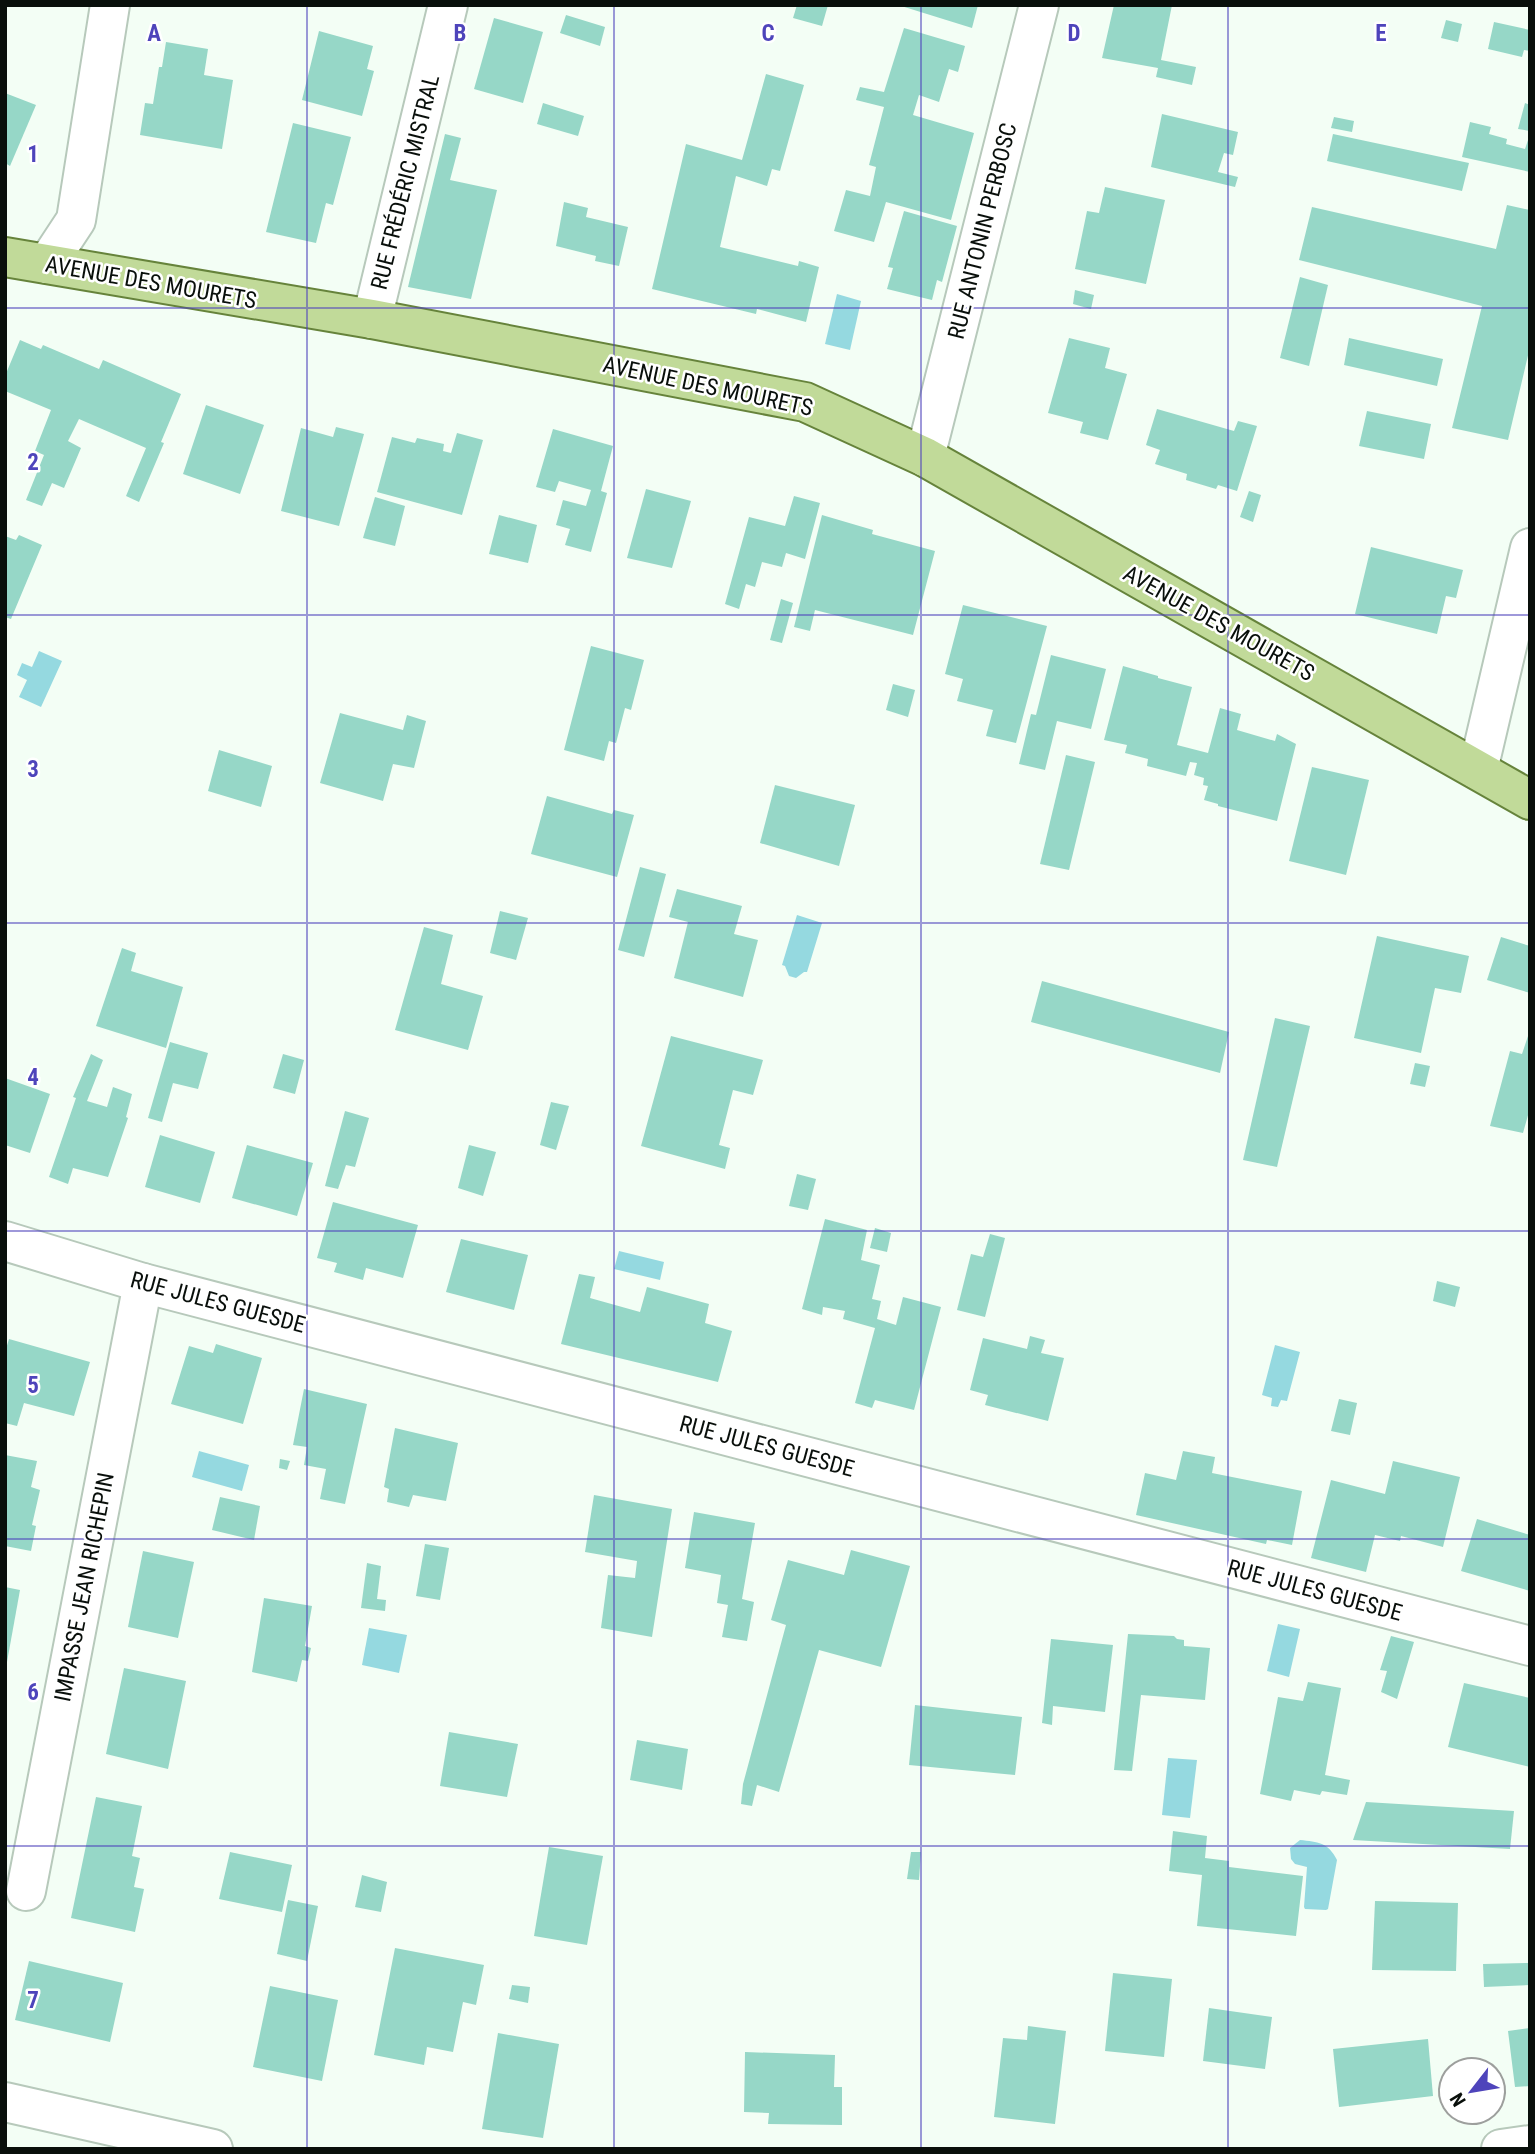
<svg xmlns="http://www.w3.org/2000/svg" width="1535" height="2154" font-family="'Roboto Condensed',sans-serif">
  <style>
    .water { fill: #95d9e0 }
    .building { fill: #96d7c7 }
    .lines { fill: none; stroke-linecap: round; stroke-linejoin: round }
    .minor-casing { stroke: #b7c9bb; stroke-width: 42 }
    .major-casing { stroke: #66833b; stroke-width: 42 }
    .minor { stroke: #fff; stroke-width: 38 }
    .major { stroke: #c1da99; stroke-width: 38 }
    .grid { fill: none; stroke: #4e44bb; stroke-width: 2; stroke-opacity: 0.55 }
    .labels { text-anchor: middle; stroke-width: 5; stroke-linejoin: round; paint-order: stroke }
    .street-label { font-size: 23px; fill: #090f0b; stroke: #fff }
    .grid-label { font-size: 23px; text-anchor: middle; font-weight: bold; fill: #4e44bb; stroke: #fff; stroke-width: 5; stroke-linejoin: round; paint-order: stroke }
  </style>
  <rect width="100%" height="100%" fill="#f3fef5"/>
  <!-- water -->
  <g class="water">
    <path d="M837,294l24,7 -11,49 -25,-6z"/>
    <path d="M39,651l23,10 -21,46 -22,-10 8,-17 -10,-5 5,-12 10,4z"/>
    <path d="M797,915l25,8 -15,49h-3l-8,6 -7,-2 -4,-10 -3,-1z"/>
    <path d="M619,1251l45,11 -4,18 -46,-11z"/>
    <path d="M1275,1345l25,7 -13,49 -6,-1 -3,7 -7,-1 1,-8 -10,-3z"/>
    <path d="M199,1451l50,14 -7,26 -50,-14z"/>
    <path d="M1278,1624l22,5 -11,48 -22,-6z"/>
    <path d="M369,1628l38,7 -8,38 -37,-8z"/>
    <path d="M1168,1758l29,2 -7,58 -28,-3z"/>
    <path d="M1300,1840c18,2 28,2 37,20l-9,49 -2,1 -21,-1 -1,-2 3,-40 -12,-3 -4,-5 -1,-11z"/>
  </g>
  <!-- building -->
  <g class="building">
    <path d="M797,5h31l-6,21 -29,-8z"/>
    <path d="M898,5h80l-6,23z"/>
    <path d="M1114,5h58l-11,55 35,7 -4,18 -36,-8 2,-9 -56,-10z"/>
    <path d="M566,15l39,12 -5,19 -40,-13z"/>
    <path d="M494,18l49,14 -20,71 -49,-14z"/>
    <path d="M1446,20l16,4 -4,18 -17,-4z"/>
    <path d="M1494,22l36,8v21l-6,-1 -2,7 -34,-8z"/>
    <path d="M904,28l61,18 -7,26 -9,-3 -10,33 -20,-7 -6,20 61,18 -23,87 -65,-18 -12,40 -40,-11 12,-41 24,6 6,-29 -7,-2 15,-58 -28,-7 4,-13 24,5z"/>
    <path d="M319,31l54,15 -6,23 7,2 -12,45 -60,-16z"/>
    <path d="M166,42l42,7 -4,26 29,5 -11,69 -82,-14 5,-32 8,1 6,-37h3z"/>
    <path d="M766,74l38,11 -24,86 -8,-2 -5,17 -31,-10 -16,71 78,19 1,-5 20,6 -13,55 -49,-13 -1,5 -104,-25 34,-145 56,16z"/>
    <path d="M5,93l31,12 -26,61 -5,-3z"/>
    <path d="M543,103l41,13 -6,20 -41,-12z"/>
    <path d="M1525,103l5,2v26l-12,-2z"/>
    <path d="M1162,114l76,18 -5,23 -9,-2 -6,19 20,5 -3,10 -84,-20z"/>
    <path d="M1334,117l20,4 -2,11 -21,-4z"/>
    <path d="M1470,122l21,5 -2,7 18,5 -1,5 19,5 5,-15v38l-68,-15z"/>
    <path d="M293,123l58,14 -18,68 -7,-2 -10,40 -50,-11z"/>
    <path d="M445,134l16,4 -11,42 47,10 -26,109 -63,-12z"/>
    <path d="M1333,134l136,29 -7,28 -135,-30z"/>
    <path d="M1105,187l60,13 -19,84 -71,-15 12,-58 12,2z"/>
    <path d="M564,202l24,6 -2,9 42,10 -9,39 -24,-5 1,-5 -40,-10z"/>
    <path d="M1507,205l23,5v137l-22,93 -56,-12 30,-122 -183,-46 13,-53 184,42z"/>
    <path d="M904,211l53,15 -15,56 -5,-2 -5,20 -45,-11 6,-21 -5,-1z"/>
    <path d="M1300,277l28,8 -19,81 -29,-8z"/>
    <path d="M1075,290l19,5 -3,14 -18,-5z"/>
    <path d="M1069,338l41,10 -5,20 22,6 -19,66 -28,-7 3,-11 -35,-9z"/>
    <path d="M1349,338l94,21 -6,27 -93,-21z"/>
    <path d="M20,340l21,9 2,-4 56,24 4,-9 78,34 -20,48 3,1 -25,59 -13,-6 20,-48 -67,-29 -11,22 13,7 -17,40 -12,-5 -10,23 -16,-6 18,-45 -9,-4 16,-41 -46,-19v-15z"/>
    <path d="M206,405l58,20 -24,69 -57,-20z"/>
    <path d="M1157,409l77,22 4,-10 19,5 -20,65 -19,-6 -2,4 -30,-9 1,-6 -32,-10 5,-14 -14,-5z"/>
    <path d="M1367,411l64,13 -7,35 -65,-13z"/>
    <path d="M336,427l28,7 -25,92 -58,-15 20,-83 32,9z"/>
    <path d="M553,429l60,17 -12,45 6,2 -16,59 -26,-7 5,-16 -14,-4 7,-25 23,6 5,-16 -32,-9 -4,11 -19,-5z"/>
    <path d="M457,433l26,7 -21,75 -85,-23 15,-55 23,6 2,-5 27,6 -1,7 8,2z"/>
    <path d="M646,489l45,12 -19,67 -45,-10z"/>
    <path d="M1249,491l12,4 -8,27 -13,-5z"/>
    <path d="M794,496l26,7 -15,56 -19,-6 -4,14 -20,-5 -7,25 -9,-3 -7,25 -14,-5 24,-87 36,9z"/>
    <path d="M375,497l30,9 -10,40 -32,-8z"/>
    <path d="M499,515l38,10 -9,38 -39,-9z"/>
    <path d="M822,515l51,15 -1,4 63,17 -22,84 -98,-25 -5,21 -16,-4z"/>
    <path d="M19,535l23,10 -31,74 -6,-2v-81l11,4z"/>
    <path d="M1371,547l92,23 -7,28 -10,-2 -9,38 -82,-20z"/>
    <path d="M781,599l12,4 -11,40 -12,-3z"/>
    <path d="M963,605l84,21 -31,117 -30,-7 7,-26 -36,-9 6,-22 -18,-5z"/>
    <path d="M591,646l53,14 -13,50 -6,-2 -9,35 -7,-2 -5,20 -40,-11z"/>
    <path d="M1051,655l55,14 -15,60 -34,-8 -12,49 -26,-6 12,-50 5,1z"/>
    <path d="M1123,666l35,10v2l34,9 -15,58 31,8 12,-45 21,6 -4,16 38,11 2,-7 19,10 -19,77 -59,-15v-2l-14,-4 4,-14 -5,-1 1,-7 -10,-3 3,-12 -7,-1 -4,14 -39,-10 1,-7 -23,-6 2,-8 -23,-5z"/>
    <path d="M893,684l22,6 -7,27 -22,-7z"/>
    <path d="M340,713l63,17 4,-15 19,6 -12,47 -21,-4 -10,37 -63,-18z"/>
    <path d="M219,750l53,16 -11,41 -53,-16z"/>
    <path d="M1066,755l29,7 -26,108 -29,-6z"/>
    <path d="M1312,767l57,13 -23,95 -57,-14z"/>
    <path d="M775,785l80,20 -16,61 -79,-23z"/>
    <path d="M547,796l65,18 2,-4 20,5 -17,62 -86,-23z"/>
    <path d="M640,867l26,7 -22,83 -26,-7z"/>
    <path d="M677,889l65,17 -8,28 24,6 -15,57 -69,-19 14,-56 -19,-5z"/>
    <path d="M500,911l28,7 -12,42 -26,-7z"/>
    <path d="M424,927l29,8 -12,49 42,12 -15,54 -73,-20z"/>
    <path d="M1377,936l92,20 -8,37 -26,-5 -14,65 -67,-15z"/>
    <path d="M1501,937l29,9v47l-43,-13z"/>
    <path d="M122,948l14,5 -5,18 52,16 -17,61 -70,-22z"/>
    <path d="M1042,981l187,51 -9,41 -189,-51z"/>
    <path d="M1275,1018l35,8 -33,141 -34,-7z"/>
    <path d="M1530,1030v78l-7,25 -33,-7 20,-75 12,3z"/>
    <path d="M671,1036l92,24 -10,35 -20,-5 -14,55 11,3 -5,21 -84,-23z"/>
    <path d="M170,1042l38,11 -10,36 -25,-6 -11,39 -14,-4z"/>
    <path d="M91,1054l12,6 -16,41 20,6 6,-20 19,7 -6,23 2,1 -20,59 -35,-9 -5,16 -19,-7 27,-79 -3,-1z"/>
    <path d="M283,1054l21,6 -9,34 -22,-6z"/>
    <path d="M1415,1063l15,3 -5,21 -15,-3z"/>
    <path d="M5,1078l45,16 -20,59 -25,-8z"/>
    <path d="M551,1102l18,4 -13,44 -16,-5z"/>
    <path d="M345,1111l24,7 -14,49 -9,-2 -8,24 -13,-3z"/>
    <path d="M160,1135l55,17 -15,51 -55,-16z"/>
    <path d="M247,1145l66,18 -16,53 -65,-18z"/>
    <path d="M469,1145l27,7 -13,44 -25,-8z"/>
    <path d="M797,1174l19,5 -8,31 -19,-4z"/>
    <path d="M333,1202l85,23 -15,53 -37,-10 -3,12 -29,-8 3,-9 -20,-5z"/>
    <path d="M825,1219l42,11 -6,30 19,5 -8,34 9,2 -4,18 19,6 7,-28 38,10 -27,103 -39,-10 -3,8 -17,-5 20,-75 -32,-9 2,-8 -22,-4 -1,8 -20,-6z"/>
    <path d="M875,1228l16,5 -4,19 -17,-4z"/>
    <path d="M990,1234l15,4 -20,79 -28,-7 14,-56 12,3z"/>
    <path d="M461,1239l67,16 -14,55 -68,-18z"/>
    <path d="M579,1274l16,3 -5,21 50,14 7,-25 62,17 -4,19 27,8 -14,51 -157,-38z"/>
    <path d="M1437,1281l23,6 -5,20 -22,-6z"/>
    <path d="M1030,1336l15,4 -4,13 23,5 -16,63 -63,-16 3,-10 -18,-5 13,-52 44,11z"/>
    <path d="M9,1339l81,23 -16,54 -50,-13 -7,23 -12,-3v-71z"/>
    <path d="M216,1344l46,14 -19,66 -72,-20 18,-58 24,7z"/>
    <path d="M304,1389l63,15 -22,100 -25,-5 6,-30 -22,-4 3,-18 -14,-2z"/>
    <path d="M1339,1399l18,4 -7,32 -19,-4z"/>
    <path d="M395,1428l63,15 -12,58 -33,-6 -4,12 -22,-5 2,-13 -5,-2z"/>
    <path d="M1183,1451l32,6 -3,16 90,18 -10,54 -25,-5 -1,4 -130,-29 9,-42 31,7z"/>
    <path d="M5,1455l32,6 -6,26 9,3 -8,35 4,1 -5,25 -26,-5z"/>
    <path d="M280,1459l10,2 -3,9 -8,-2z"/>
    <path d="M1393,1461l67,16 -17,70 -42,-11 -1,5 -25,-6 -9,37 -55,-14 20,-78 54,14z"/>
    <path d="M594,1495l78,14 -20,128 -51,-9 7,-53 27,3 2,-17 -52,-9z"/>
    <path d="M220,1497l40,9 -6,34 -42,-10z"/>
    <path d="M694,1512l61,11 -13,76 12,3 -7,39 -25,-4 6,-32 -11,-2 4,-28 -36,-7z"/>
    <path d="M1477,1519l53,16v56l-69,-20z"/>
    <path d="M425,1544l24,4 -9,52 -24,-4z"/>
    <path d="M851,1550l59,16 -29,101 -62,-17 -40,142 -22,-7 -5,21 -11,-2 2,-20 43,-159 -15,-5 17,-60 56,15z"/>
    <path d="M143,1551l51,11 -16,76 -50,-11z"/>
    <path d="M367,1563l14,3 -4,33 9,1 -1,11 -24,-3z"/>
    <path d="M5,1587l15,3 -13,72 -2,-1z"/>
    <path d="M264,1598l48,8 -7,40 6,2 -3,13 -6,-1 -5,22 -45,-10z"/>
    <path d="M1128,1634l46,2 3,3 7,1v6l26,2 -5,52 -64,-5 -9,76 -18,-1z"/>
    <path d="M1391,1636l23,6 -17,57 -16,-7 6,-21 -7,-1z"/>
    <path d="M1051,1639l62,6 -8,67 -52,-6 -1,19 -10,-2z"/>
    <path d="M124,1668l62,13 -18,88 -62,-15z"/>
    <path d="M1308,1682l33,6 -16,87 25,5 -3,15 -25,-4 -2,4 -26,-5 -3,11 -31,-7 18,-97 25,4z"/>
    <path d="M1464,1683l66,15v69l-82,-20z"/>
    <path d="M915,1705l107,12 -7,58 -106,-10z"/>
    <path d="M449,1732l69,12 -11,53 -67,-11z"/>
    <path d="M637,1740l51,9 -6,41 -52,-10z"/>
    <path d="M96,1797l46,9 -10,50 8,2 -6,29 10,2 -9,43 -64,-14z"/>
    <path d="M1366,1802l148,9 -4,38 -157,-9z"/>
    <path d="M1173,1831l34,5 -2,22 24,3v6l74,9 -7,60 -99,-10 5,-51 -33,-4z"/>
    <path d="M549,1847l54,9 -16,89 -53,-9z"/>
    <path d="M230,1852l62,13 -10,47 -63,-13z"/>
    <path d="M911,1852h10l-2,28 -12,-1z"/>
    <path d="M362,1875l25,7 -6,30 -26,-5z"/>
    <path d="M288,1900l30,6 -11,55 -30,-7z"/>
    <path d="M1375,1901l83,2 -2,68 -84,-1z"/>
    <path d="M395,1948l89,17 -8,40 -13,-3 -10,50 -26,-5 -3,18 -50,-10z"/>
    <path d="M29,1961l94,22 -13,59 -95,-22z"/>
    <path d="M1529,1963l1,22 -46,2 -1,-23z"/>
    <path d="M1113,1973l59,6 -8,78 -59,-6z"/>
    <path d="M512,1985l18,2 -2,16 -19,-4z"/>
    <path d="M270,1986l68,14 -16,81 -69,-14z"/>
    <path d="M1209,2008l63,9 -7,52 -62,-8z"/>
    <path d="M1028,2026l38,5 -11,93 -61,-7 9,-79 24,2z"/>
    <path d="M1530,2028v58l-15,1 -7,-56z"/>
    <path d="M498,2033l61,11 -16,94 -61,-9z"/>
    <path d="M1428,2039l5,57 -94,11 -6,-58z"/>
    <path d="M745,2052l90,3 -1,32h8v38l-74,-1 1,-11 -25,-1z"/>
  </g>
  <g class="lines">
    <!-- minor casing -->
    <g class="minor-casing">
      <g id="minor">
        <path d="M47,264l29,-44 34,-215"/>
        <path d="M372,319l76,-314"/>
        <path d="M925,457l114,-452"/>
        <path d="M1478,770l52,-222"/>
        <path d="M5,1241l138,42 1387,363"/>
        <path d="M26,1891l117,-608"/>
        <path d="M5,2102l208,47"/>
        <path d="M1501,2149l29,-4"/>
      </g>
    </g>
    <!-- major casing -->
    <g class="major-casing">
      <path id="major" d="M5,257l367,62 433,83 120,55 605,343"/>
    </g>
    <!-- minor -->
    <use href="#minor" class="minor"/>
    <!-- major -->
    <use href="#major" class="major"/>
  </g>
  <!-- grid -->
  <path class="grid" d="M307,5v2144M614,5v2144M921,5v2144M1228,5v2144M5,308h1525M5,615h1525M5,923h1525M5,1231h1525M5,1539h1525M5,1846h1525"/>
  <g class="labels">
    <!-- street labels -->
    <g class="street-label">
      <text transform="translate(405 182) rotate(-76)" y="8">RUE FRÉDÉRIC MISTRAL</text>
      <text transform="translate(982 231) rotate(-76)" y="8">RUE ANTONIN PERBOSC</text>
      <text transform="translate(151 282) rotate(10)" y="8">AVENUE DES MOURETS</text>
      <text transform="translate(708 386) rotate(12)" y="8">AVENUE DES MOURETS</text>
      <text transform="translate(1219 623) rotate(29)" y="8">AVENUE DES MOURETS</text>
      <text transform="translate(218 1302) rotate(15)" y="8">RUE JULES GUESDE</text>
      <text transform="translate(767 1446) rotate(15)" y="8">RUE JULES GUESDE</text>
      <text transform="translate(84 1587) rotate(-79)" y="8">IMPASSE JEAN RICHEPIN</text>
      <text transform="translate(1315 1590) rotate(15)" y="8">RUE JULES GUESDE</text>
    </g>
  </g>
  <g class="grid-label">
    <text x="154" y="41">A</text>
    <text x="460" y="41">B</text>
    <text x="768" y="41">C</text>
    <text x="1074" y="41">D</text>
    <text x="1381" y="41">E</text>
    <text x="33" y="162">1</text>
    <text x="33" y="470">2</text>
    <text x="33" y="777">3</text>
    <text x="33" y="1085">4</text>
    <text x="33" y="1393">5</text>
    <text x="33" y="1700">6</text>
    <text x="33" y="2008">7</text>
  </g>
  <!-- border -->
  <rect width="1535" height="2154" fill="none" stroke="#090f0b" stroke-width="14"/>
  <!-- north arrow -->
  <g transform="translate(1472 2091) rotate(239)"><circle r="33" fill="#ffffff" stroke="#9d9f9d" stroke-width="2"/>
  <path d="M0-5L12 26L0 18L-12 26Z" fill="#4e44bb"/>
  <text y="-10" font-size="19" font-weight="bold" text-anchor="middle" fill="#090f0b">N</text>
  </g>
</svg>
